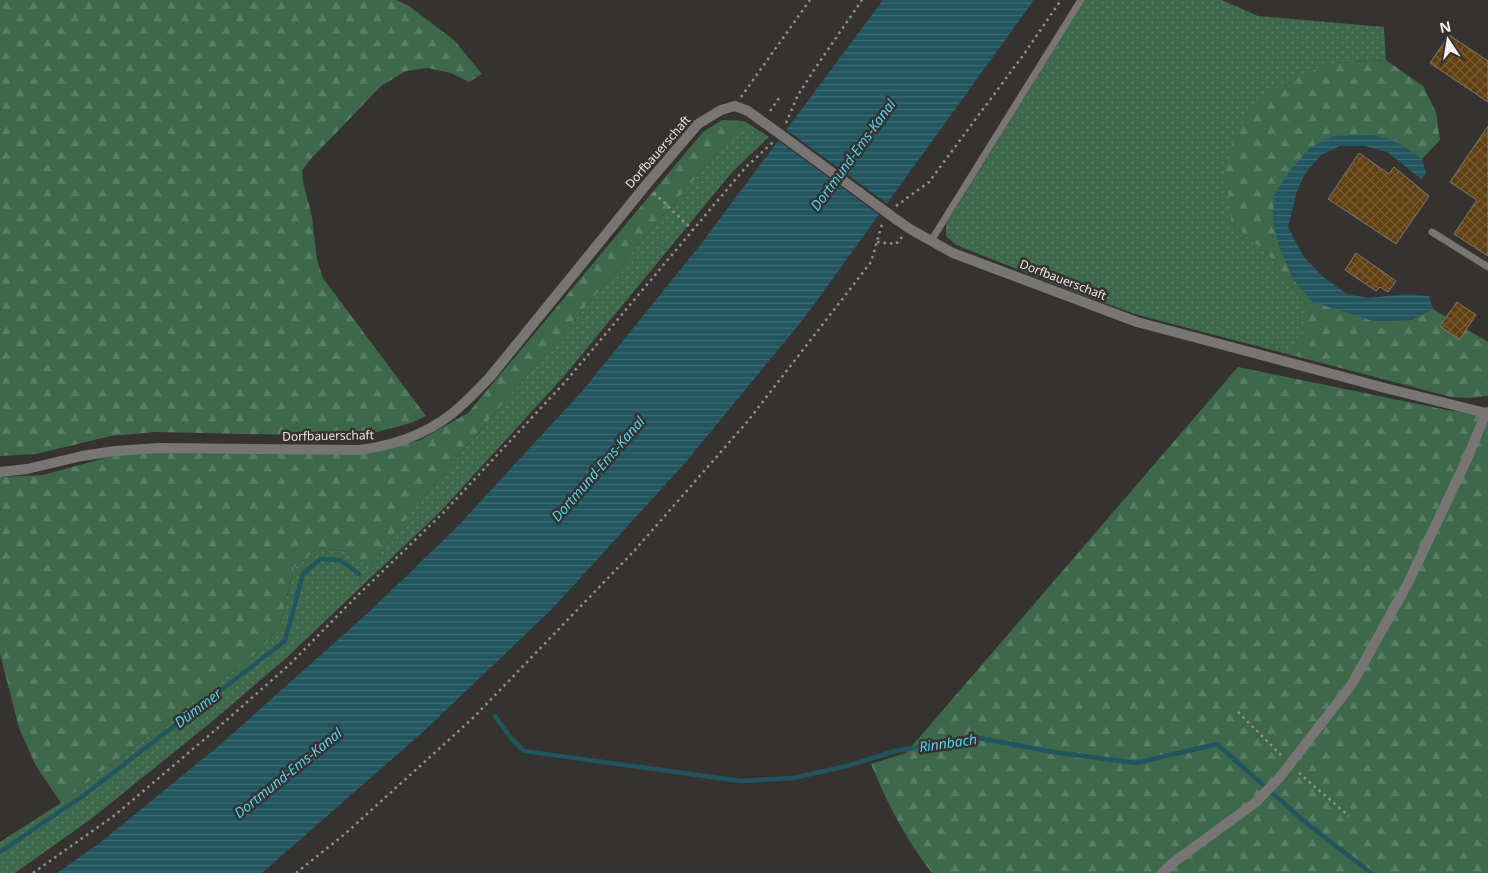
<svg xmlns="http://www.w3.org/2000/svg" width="1488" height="873" font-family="'Open Sans',sans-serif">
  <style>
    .grass { fill: url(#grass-dots) }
    .forest { fill: url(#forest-firs) }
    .water { fill: url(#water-rules) }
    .pier { fill: #36322f }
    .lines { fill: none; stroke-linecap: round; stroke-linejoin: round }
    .stream { stroke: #21555f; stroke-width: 4.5 }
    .building { fill: url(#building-cross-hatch); stroke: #7c7874 }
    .path { stroke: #93908d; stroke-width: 2.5; stroke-dasharray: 2.5 4; stroke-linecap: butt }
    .service { stroke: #787575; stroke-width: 7 }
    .minor { stroke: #787575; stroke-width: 10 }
    .minor-bridge { stroke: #787575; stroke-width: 10 }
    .labels { text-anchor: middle; stroke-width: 5; stroke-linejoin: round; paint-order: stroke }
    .street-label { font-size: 12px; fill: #f3f1ef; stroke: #36322f }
    .water-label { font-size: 14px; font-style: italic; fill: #4fdcf9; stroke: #36322f }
  </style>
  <defs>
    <pattern id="grass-dots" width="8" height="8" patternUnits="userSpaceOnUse" patternTransform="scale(1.25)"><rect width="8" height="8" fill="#3d684a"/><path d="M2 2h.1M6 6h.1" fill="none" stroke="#5a7e64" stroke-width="1.8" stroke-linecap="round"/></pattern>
    <pattern id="forest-firs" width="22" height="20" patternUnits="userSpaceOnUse" patternTransform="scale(1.25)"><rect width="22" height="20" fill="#3d684a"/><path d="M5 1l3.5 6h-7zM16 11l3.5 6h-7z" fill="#5a7e64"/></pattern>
    <pattern id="water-rules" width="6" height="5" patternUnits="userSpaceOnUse" patternTransform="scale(1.25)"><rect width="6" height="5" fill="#21555f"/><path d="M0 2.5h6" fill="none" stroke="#426e76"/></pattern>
    <pattern id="building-cross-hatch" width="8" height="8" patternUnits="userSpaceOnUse" patternTransform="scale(1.25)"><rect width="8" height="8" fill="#604010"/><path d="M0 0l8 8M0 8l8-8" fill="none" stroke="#775c33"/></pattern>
  </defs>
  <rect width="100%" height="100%" fill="#36322f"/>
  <!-- grass -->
  <g class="grass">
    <path d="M1085,0h137l36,16 126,11 2,33 -51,3 -104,159 40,36 39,54 -19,43 -153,-40 -61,-22 -121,-48 -10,-9v-12z"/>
    <path d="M744,121l25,16 -36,34 -168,204 -125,137 -156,148 -75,64 -118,95 -76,54h-15v-31l61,-39 202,-155 17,-23 14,-57 24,-20 27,3 25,16 53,-70z"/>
  </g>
  <!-- forest -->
  <g class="forest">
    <path d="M0,0h397l12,6 45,34 28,34 -13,8 -18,-9 -23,-5 -22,3 -25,15 -72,75 -7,10 1,11 9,35 5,43 6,18 103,138 -15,7 -34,9 -36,4 -185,-4 -45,4 -75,18 -36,2z"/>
    <path d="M1386,60l37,26 13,26 4,28 -18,19 -29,-19 -60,-4 -59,59 19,84 118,41 22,-11 55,33v54l-19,2 -18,-1 -160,-42 19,-43 -39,-54 -40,-36 -5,-47 7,-36 21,-35 34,-25 47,-16z"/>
    <path d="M722,120l22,1 -321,376 -53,70 -25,-16 -27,-3 -24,20 -14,57 -17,23 -202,155 -25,-37 -17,-38 -19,-74v-177l43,-2 73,-20 43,-5h220l41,-10 48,-27 235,-281z"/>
    <path d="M1238,367l209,43 22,3 19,-4v464h-556c-27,-35 -44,-68 -61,-109l35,-11z"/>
  </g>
  <!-- water -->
  <g class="water">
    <path d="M883,0h151l-229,317 -120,146 -133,146 -129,123 -161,141h-205l44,-31 120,-98 149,-133 87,-84 127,-138 117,-145z"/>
    <path d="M1369,134l24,6 29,19 4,15 -5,5 -34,-27 -22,-6h-25l-19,9 -15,17 -9,19 -9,36 16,30 18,19 25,18 21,4 39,-4 22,2 4,13 -22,11 -35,2 -63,-20 -20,-23 -14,-33 -6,-25 1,-26 15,-23 21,-24 23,-12z"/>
  </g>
  <!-- pier -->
  <path class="pier" d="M784,128l105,77 -8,11 -105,-77z"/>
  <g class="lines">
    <!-- stream -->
    <g class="stream">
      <path d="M495,716l15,21 14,14 217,30 52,-3 54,-12 48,-15 79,-14 79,15 83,11 81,-19 88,78 66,51"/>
      <path d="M0,852l80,-54 205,-157 18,-67 17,-15 20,1 19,14"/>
    </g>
  </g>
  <!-- building -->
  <g class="building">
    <path d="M1449,35l39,26v41l-58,-39z"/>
    <path d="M1488,126v130l-34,-22 23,-34 -27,-18z"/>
    <path d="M1359,153l30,21 5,-7 35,29 -33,48 -68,-45z"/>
    <path d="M1356,253l40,28 -8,11 -8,-5 -4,4 -31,-21z"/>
    <path d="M1457,302l19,13 -17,25 -19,-14z"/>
  </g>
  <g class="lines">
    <!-- path -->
    <g class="path">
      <path d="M741,97l69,-97"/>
      <path d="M770,111l9,-13"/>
      <path d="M786,123l12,-28 20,-31 44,-64"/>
      <path d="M654,193l39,37"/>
      <path d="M896,206l33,-24 95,-128 37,-54"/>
      <path d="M877,242l19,2 6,-7"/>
      <path d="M1238,712l43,43"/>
      <path d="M1299,773l50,43"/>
      <path d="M33,873l82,-58 98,-83 76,-67 68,-69 85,-82 124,-133 179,-213 28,-26"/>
      <path d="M296,873l50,-40 127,-115 162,-168 112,-128 124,-160 11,-38"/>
    </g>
    <!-- service -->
    <g class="service">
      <path d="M1432,232l56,35"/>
      <path d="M931,241l150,-241"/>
    </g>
    <!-- minor -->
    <g class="minor">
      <path d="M897,220l13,9 43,24 184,69 248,66 101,25"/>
      <path d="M0,472l27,-3 55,-13 33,-5 44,-3 200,2c39,-5 75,-18 104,-46 9,-8 18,-18 27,-27l156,-192 52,-61 23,-14 14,-4 13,5 25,18"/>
      <path d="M1162,873l12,-11 82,-60 24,-25 72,-93 56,-101 59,-124 19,-46 2,-1"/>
    </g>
    <!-- minor-bridge -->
    <path class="minor-bridge" d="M773,129l124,91"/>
  </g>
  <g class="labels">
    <!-- street labels -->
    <g class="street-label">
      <text transform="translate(658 152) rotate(-49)" y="4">Dorfbauerschaft</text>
      <text transform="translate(1063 280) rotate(21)" y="4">Dorfbauerschaft</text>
      <text transform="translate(328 436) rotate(-1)" y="4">Dorfbauerschaft</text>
    </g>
    <!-- water labels -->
    <g class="water-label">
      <text transform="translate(853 155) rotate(-54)" y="5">Dortmund-Ems-Kanal</text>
      <text transform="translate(598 469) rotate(-49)" y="5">Dortmund-Ems-Kanal</text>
      <text transform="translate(198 708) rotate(-37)" y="5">Dümmer</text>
      <text transform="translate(948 743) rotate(-8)" y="5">Rinnbach</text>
      <text transform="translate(288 773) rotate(-39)" y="5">Dortmund-Ems-Kanal</text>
    </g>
  </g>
  <!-- north arrow -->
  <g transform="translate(1448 40) rotate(348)" stroke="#36322f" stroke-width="4" paint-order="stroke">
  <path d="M0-4L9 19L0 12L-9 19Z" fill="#f3f1ef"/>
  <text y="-8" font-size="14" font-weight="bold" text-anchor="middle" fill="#f3f1ef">N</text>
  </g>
</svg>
